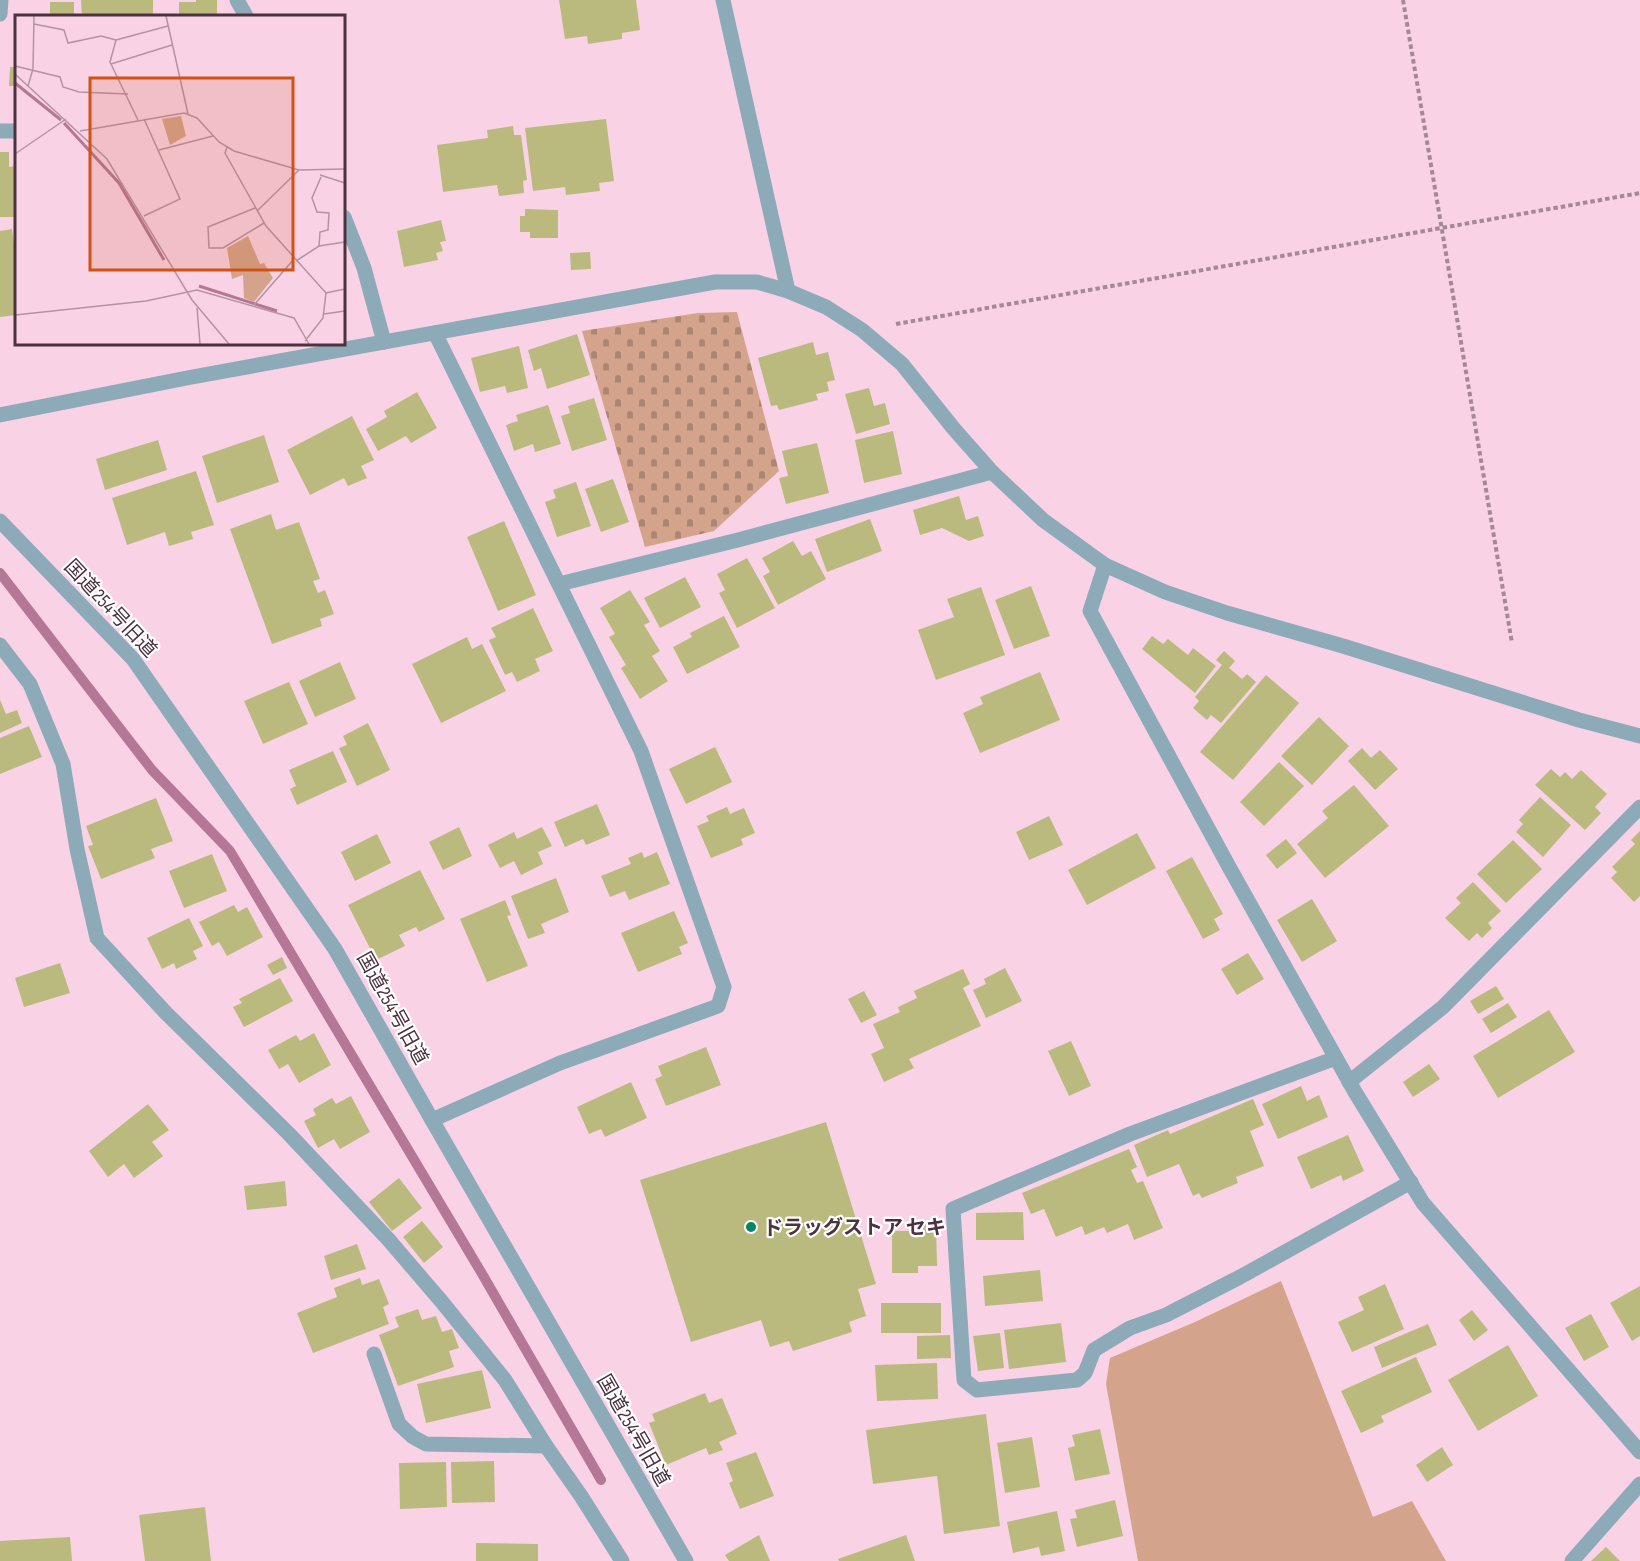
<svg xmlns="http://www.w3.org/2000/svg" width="1640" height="1561" font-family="'Sofia Sans Condensed','Noto Sans JP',sans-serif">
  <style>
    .grass { fill: #d3a48b }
    .cemetery { fill: url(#cemetery-stones) }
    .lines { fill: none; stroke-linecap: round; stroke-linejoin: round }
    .stream { stroke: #b47795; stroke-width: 10 }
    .building { fill: #baba7e }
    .path { stroke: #a78796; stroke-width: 4; stroke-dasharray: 4.5 3; stroke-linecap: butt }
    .service { stroke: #8daab9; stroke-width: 15 }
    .minor { stroke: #8daab9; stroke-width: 15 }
    .tertiary { stroke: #8daab9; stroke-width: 15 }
    .poi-dot { fill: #078465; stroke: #fff; stroke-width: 2 }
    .labels { text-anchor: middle; stroke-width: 4.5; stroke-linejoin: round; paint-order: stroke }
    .street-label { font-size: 20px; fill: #4b323e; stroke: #fff }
    .poi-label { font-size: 20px; font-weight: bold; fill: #4b323e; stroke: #fff; text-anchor: start }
    .inset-river { fill: none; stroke: #b47795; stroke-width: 3 }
    .inset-road { fill: none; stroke: #b393a2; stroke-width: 1.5 }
    .view { fill: #d05314; fill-opacity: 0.15; stroke: #d05314; stroke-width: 3 }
    .inset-edge { fill: none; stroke: #4b323e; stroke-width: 3 }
  </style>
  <defs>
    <pattern id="cemetery-stones" width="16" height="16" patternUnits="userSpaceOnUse" patternTransform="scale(1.5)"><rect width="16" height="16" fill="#d3a48b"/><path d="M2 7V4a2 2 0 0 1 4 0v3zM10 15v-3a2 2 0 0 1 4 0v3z" fill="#ad8673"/></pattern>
  </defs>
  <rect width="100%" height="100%" fill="#f9d3e5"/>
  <!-- grass -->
  <path class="grass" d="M1281,1281l92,236 39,-16 34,60h-308l-32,-177 4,-26 85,-36z"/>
  <!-- cemetery -->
  <path class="cemetery" d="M737,312l42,159 -65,60 -69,16 -63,-216 116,-18z"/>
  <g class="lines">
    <!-- stream -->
    <path class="stream" d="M0,573l152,197 78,81 251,421 120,208"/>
  </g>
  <!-- building -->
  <g class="building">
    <path d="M81,0h72v16h-71z"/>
    <path d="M196,0h21v16h-38v-14h17z"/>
    <path d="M559,0h77l4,30 -18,3v6l-34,5 -1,-8 -22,3z"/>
    <rect x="50" y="2" width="24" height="14"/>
    <path d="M10,67h6v19h-7z"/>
    <path d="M606,119l8,62 -15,2 1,8 -34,4 -1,-8 -32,4 -8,-63z"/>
    <path d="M513,126l1,9h7l6,45 -4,1 1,12 -25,3 -2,-11 -54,7 -6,-47 51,-7 -1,-8z"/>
    <path d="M0,152h9v15l7,-1v51h-16z"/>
    <path d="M525,209l33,1v28h-28v-6h-10v-16h5z"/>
    <path d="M441,220l5,21 -6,1 3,9 -7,2 2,7 -34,7 -7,-36z"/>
    <path d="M12,229l4,30v56l-16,2v-86z"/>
    <path d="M590,252l1,17 -20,1 -1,-17z"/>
    <path d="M577,334l13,41 -43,14 -6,-21 -7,3 -6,-21z"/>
    <path d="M813,342l3,13 12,-3 7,28 -8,2 2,9 -13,3 2,6 -39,10 -2,-5 -6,1 -13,-48z"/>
    <path d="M519,346l9,42 -21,5 -2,-7 -25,6 -9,-34z"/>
    <path d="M869,388l5,18 11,-3 5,21 -34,10 -11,-40z"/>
    <path d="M417,392l20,36 -26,15 -5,-7 -28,15 -12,-22 21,-12 -3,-6z"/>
    <path d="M594,398l13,42 -35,11 -11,-35 9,-3 -2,-7z"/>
    <path d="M548,405l13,39 -26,8 -2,-8 -19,7 -8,-26 12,-4 -2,-6z"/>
    <path d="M352,416l22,44 -13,6 6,12 -19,8 -4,-8 -34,17 -23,-45z"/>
    <path d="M893,431l9,43 -38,9 -9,-43z"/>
    <path d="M264,435l15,47 -62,21 -15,-47z"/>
    <path d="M158,440l9,30 -62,20 -9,-31z"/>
    <path d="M817,443l12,50 -43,11 -7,-26 9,-2 -6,-25z"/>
    <path d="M196,471l18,54 -23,7 2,7 -24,7 -4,-14 -38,13 -15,-47z"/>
    <path d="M613,479l16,43 -28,10 -16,-43z"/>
    <path d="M576,482l15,44 -34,11 -12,-35 11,-4 -3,-8z"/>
    <path d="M959,496l7,24 12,-4 6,20 -15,5 -27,-13 -22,7 -7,-25z"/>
    <path d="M271,514l5,16 23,-8 21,57 -7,2 5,12 7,-3 9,24 -14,5 2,7 -50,18 -42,-115z"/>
    <path d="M870,519l12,32 -55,21 -12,-33z"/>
    <path d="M504,521l32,74 -38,16 -31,-74z"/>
    <path d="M793,541l9,15 9,-5 15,28 -48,26 -15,-29 7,-4 -8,-14z"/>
    <path d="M747,558l28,50 -38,20 -18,-35 6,-3 -8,-16z"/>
    <path d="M685,577l16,30 -41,21 -16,-30z"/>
    <path d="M1031,586l19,50 -36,13 -19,-49z"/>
    <path d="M981,587l24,68 -69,25 -18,-50 36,-13 -7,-18z"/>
    <path d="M630,590l20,32 -6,3 16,26 -8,5 16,25 -28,18 -19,-31 5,-3 -17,-28 6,-3 -15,-26z"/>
    <path d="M533,608l20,43 -18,8 5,12 -23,11 -5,-10 -7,3 -16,-35 7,-3 -5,-9z"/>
    <path d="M724,616l16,31 -53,27 -14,-27 19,-10 -2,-4z"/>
    <path d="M1152,636l11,8 5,-5 20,16 5,-7 23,18 -21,27 -53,-44z"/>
    <path d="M467,637l5,12 10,-5 24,47 -65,32 -29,-59z"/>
    <path d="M1224,651l11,10 -6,7 13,11 5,-5 9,8 -35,41 -10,-8 -4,5 -14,-12 6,-7 -4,-4 27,-32 -6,-5z"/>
    <path d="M340,662l16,37 -41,18 -16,-36z"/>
    <path d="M1040,672l20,48 -80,33 -17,-40 20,-9 -3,-7z"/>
    <path d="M1266,675l33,28 -66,77 -33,-28z"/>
    <path d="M289,682l19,42 -45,20 -19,-43z"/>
    <path d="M0,700l6,14 11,-4 5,13 -22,10z"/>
    <path d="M1319,717l30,29 -37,39 -31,-29z"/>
    <path d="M368,723l22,47 -33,16 -18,-38 8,-3 -4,-9z"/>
    <path d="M29,726l13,31 -42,17v-36z"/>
    <path d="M715,747l17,35 -46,22 -17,-35z"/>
    <path d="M1362,748l9,10 9,-8 18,19 -23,21 -27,-29z"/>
    <path d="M333,751l14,31 -50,23 -7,-16 6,-3 -7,-16z"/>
    <path d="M1279,762l25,24 -40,40 -24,-24z"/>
    <path d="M1551,769l9,8 5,-5 7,7 9,-9 26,24 -12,13 6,6 -16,17 -50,-45z"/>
    <path d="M1354,785l35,41 -64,52 -28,-34 31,-26 -6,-7z"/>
    <path d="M1540,797l31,28 -28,32 -27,-25 7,-8 -4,-4z"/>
    <path d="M156,798l17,43 -22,8 4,9 -54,21 -13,-33 5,-1 -7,-19z"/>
    <path d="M597,804l13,31 -24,10 -3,-6 -18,8 -11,-25z"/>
    <path d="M727,807l3,7 14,-6 11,25 -14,6 2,6 -32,13 -14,-32 12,-5 -3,-5z"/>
    <path d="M1049,816l14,29 -34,15 -13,-28z"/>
    <path d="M459,827l13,29 -29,14 -14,-28z"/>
    <path d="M542,827l10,19 -14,6 5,12 -22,11 -7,-14 -14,7 -12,-23 26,-13 3,7z"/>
    <path d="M1640,831v65l-6,6 -23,-24 6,-6 -5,-5 23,-23 -4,-4z"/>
    <path d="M1137,833l19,35 -69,37 -19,-35z"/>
    <path d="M377,834l14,29 -36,18 -14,-29z"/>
    <path d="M1286,839l11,14 -20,16 -11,-14z"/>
    <path d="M1513,840l29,29 -36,34 -29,-29z"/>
    <path d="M642,852l2,6 13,-6 13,32 -41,16 -4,-9 -15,6 -9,-21 30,-12 -3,-6z"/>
    <path d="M212,854l15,37 -43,17 -15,-37z"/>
    <path d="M1192,857l31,57 -9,5 6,11 -17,9 -37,-68z"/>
    <path d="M420,870l25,49 -26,13 -3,-5 -17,8 6,11 -29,14 -28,-55z"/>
    <path d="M556,878l13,34 -28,12 4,9 -17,6 -17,-43z"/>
    <path d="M1473,882l28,29 -13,12 4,5 -10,10 -5,-5 -8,8 -24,-23 16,-15 -5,-5z"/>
    <path d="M1312,899l25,42 -35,21 -25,-42z"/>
    <path d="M505,900l6,15 -4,1 21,50 -41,16 -27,-63z"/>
    <path d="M234,905l4,7 9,-5 16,30 -36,19 -8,-14 -7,4 -13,-24z"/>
    <path d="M674,911l14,32 -9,4 3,7 -44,18 -17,-39z"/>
    <path d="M189,918l14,28 -10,5 4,8 -21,10 -2,-6 -12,6 -15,-31z"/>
    <path d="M1248,953l16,26 -27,16 -16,-26z"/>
    <path d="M282,957l5,11 -14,7 -6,-10z"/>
    <path d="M60,963l10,30 -46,14 -9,-29z"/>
    <path d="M1005,968l17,33 -36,17 -13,-28 13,-6 -2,-5z"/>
    <path d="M963,969l7,15 -7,4 18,38 -72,33 5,9 -30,14 -13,-28 13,-6 -11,-24 27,-12 -2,-5 19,-9 -3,-7z"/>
    <path d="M280,978l13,23 -49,26 -11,-20 9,-4 -3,-4z"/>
    <path d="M1496,986l8,13 -26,15 -8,-13z"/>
    <path d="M864,991l13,24 -16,8 -13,-24z"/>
    <path d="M1508,1003l9,14 -26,16 -9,-14z"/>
    <path d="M1549,1010l26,42 -77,46 -25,-42z"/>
    <path d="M314,1033l17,32 -32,18 -11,-19 -9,5 -11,-19 28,-15 4,6z"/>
    <path d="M1071,1041l20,45 -22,10 -21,-45z"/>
    <path d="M706,1047l15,38 -55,21 -11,-27 7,-3 -4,-10z"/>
    <path d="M1429,1064l11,15 -27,18 -10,-15z"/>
    <path d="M631,1082l16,36 -42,19 -4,-8 -12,5 -12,-27z"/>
    <path d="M1301,1086l6,15 12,-6 9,22 -50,22 -16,-35z"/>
    <path d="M351,1096l19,36 -30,17 -6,-10 -16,9 -14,-27 12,-6 -3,-6 19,-11 4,6z"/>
    <path d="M1253,1099l11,26 -14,6 14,35 -28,11 2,6 -36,15 -3,-5 -6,3 -14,-32 -32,13 -13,-32 34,-15 2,4z"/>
    <path d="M148,1104l21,26 -17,12 11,14 -29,22 -10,-14 -16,13 -19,-26z"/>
    <path d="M826,1122l50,162 -18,5 8,27 -17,6 3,10 -59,19 -4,-10 -19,6 -9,-27 -70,22 -51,-162z"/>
    <path d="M1348,1135l16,36 -21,10 -2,-6 -30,14 -14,-32z"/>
    <path d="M1129,1149l8,18 -6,3 6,13 6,-2 20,47 -29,12 -6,-16 -21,9 -3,-6 -19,8 -3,-9 -26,11 -12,-28 -13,5 -9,-21z"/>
    <path d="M399,1178l23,30 -30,23 -23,-29z"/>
    <path d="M285,1181l2,25 -40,4 -3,-24z"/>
    <path d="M1023,1212l1,28h-48v-27z"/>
    <path d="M422,1221l21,26 -19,16 -21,-26z"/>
    <path d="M911,1223h25l1,43h-19v7h-26v-42h19z"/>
    <path d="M357,1244l9,25 -35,11 -7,-24z"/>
    <path d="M1040,1270l3,31 -58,5 -2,-30z"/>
    <path d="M360,1278l2,7 17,-6 10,25 -6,3 6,17 -76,29 -16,-40 40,-16 -3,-9z"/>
    <path d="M1385,1284l19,45 -52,23 -14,-30 26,-12 -6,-13z"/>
    <path d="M1640,1286v50l-8,5 -22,-38z"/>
    <rect x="881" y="1303" width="60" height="30"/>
    <path d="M418,1309l4,11 14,-4 6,16 10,-3 7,19 -10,3 5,16 -56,19 -19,-51 20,-8 -4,-10z"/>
    <path d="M1472,1310l16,20 -14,11 -15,-21z"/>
    <path d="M1591,1314l18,33 -25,14 -19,-33z"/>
    <path d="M1061,1323l5,39 -57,7 -5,-39z"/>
    <path d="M1428,1324l9,21 -55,23 -8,-21z"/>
    <path d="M1000,1333l4,35 -26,3 -5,-35z"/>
    <path d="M950,1335l1,23 -34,1v-23z"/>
    <path d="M1508,1345l30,51 -60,35 -30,-51z"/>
    <path d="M1416,1357l16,35 -51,24 3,6 -23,11 -20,-42z"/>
    <path d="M937,1363l1,36 -61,2 -2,-36z"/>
    <path d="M482,1370l9,38 -65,15 -9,-39z"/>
    <path d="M705,1393l4,10 13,-5 15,36 -18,8 4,8 -14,5 -3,-7 -40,17 -17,-42 6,-2 -3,-7z"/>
    <path d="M986,1414l14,112 -56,8 -7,-58 -64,8 -7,-54z"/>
    <path d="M1100,1429l10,45 -35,7 -7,-33 7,-2 -3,-11z"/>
    <path d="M1032,1437l8,50 -35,6 -8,-50z"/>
    <path d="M1442,1447l11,18 -26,17 -11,-17z"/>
    <path d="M756,1452l18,44 -34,13 -11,-26 4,-2 -7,-18z"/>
    <path d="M494,1461l1,41 -43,1 -1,-41z"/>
    <path d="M446,1462l1,45 -47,2 -1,-46z"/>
    <path d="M1115,1500l8,36 -46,11 -7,-28 7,-1 -2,-8z"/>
    <path d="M205,1507l6,54h-66l-6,-46z"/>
    <path d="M1057,1511l8,40 -24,5 -2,-9 -26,6 -6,-31z"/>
    <path d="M759,1535l11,26h-41l-4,-6z"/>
    <path d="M906,1535l9,26h-76l-1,-2z"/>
    <path d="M70,1537l2,24h-72v-20z"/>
    <path d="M476,1543l62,1v17h-62z"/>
    <path d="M1606,1547l14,14h-29z"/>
  </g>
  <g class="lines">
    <!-- path -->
    <g class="path">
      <path d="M1403,0l109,643"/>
      <path d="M896,324l744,-131"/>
    </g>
    <!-- service -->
    <g class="service">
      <path d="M0,14l1,-14"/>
      <path d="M0,645l30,39 33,80 14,85 20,89 69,75 123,121 99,105 54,63 63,78 41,66 35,50 41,65"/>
      <path d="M374,1354l25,70 14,13 13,7 120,2"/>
    </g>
    <!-- minor -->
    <g class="minor">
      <path d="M237,0l9,16"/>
      <path d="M723,0l65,291"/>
      <path d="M0,131h16"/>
      <path d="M344,217l20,51 20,74"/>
      <path d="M1105,565l-15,46 138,254 127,227 68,111 217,249"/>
      <path d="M559,584l179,-44 254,-68"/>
      <path d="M1336,1058l-206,76 -177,75 11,171 13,10 100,-10 8,-7 9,-23 36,-22 36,-13 74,-38 171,-95"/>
      <path d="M1349,1082l94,-75 197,-200"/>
      <path d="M432,1120l128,-57 158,-57 6,-19 -83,-236 -206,-418"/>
      <path d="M1572,1561l68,-77"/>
    </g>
    <!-- tertiary -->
    <g class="tertiary">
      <path d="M0,415l192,-38 523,-95h42l31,9 38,16 36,23 40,34 52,65 38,43 51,48 62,45 60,27 62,21 116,33 236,74 61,16"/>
      <path d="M0,521l133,138 202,290 97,171 254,441"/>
    </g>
  </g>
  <!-- markers -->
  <circle class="poi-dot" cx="751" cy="1227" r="6"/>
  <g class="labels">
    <!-- street labels -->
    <g class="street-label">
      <text transform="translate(111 608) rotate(47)" y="7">国道254号旧道</text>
      <text transform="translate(393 1008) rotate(61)" y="7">国道254号旧道</text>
      <text transform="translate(634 1430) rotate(60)" y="7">国道254号旧道</text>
    </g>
    <!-- poi labels -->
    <g class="poi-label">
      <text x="763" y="1234">ドラッグストア セキ</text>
    </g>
  </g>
  <!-- overview -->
  <g transform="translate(15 15)">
    <rect width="330" height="330" fill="#f9d3e5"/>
    <path d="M233,221l12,28 4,-1 9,15 -19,24 -10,-4 -1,-23 -11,4 -5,-31z" fill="#d3a48b"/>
    <path d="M166,101l5,20 -16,9 -8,-26z" fill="#d3a48b"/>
    <path class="inset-river" d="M0,68l46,37M49,108l55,60 45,77M184,271l78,25"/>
    <path class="inset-road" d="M151,1l22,98M19,9l30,6 4,13 33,-7 15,4 -6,22 28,58M101,25l52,-14M96,49l61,-19M0,51l45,11 3,10 16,5 49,2M0,59l92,85 85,141 37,44M13,71l5,-17 1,-53M65,116l104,-18 13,5 22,24 15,9 65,19 46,-1M212,132l-2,6 41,73 60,67 -3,25 -18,23M144,135l54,-14M0,139l51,-35M305,160l25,8M240,193l-47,19 1,21h14l41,-25M242,196l42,-41M129,201l36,-17 -36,-80M304,231l1,-14 8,-2 1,-17 -12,-1 -5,-14 9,-21M281,246l23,-15 26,-4M311,278l19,-4M239,290l40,-46M182,293l3,36M309,299l21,-3M0,300l131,-14 51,-11 97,28 15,26"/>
    <path class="view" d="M75,63h203v192h-203z"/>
    <rect width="330" height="330" class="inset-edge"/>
  </g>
</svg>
